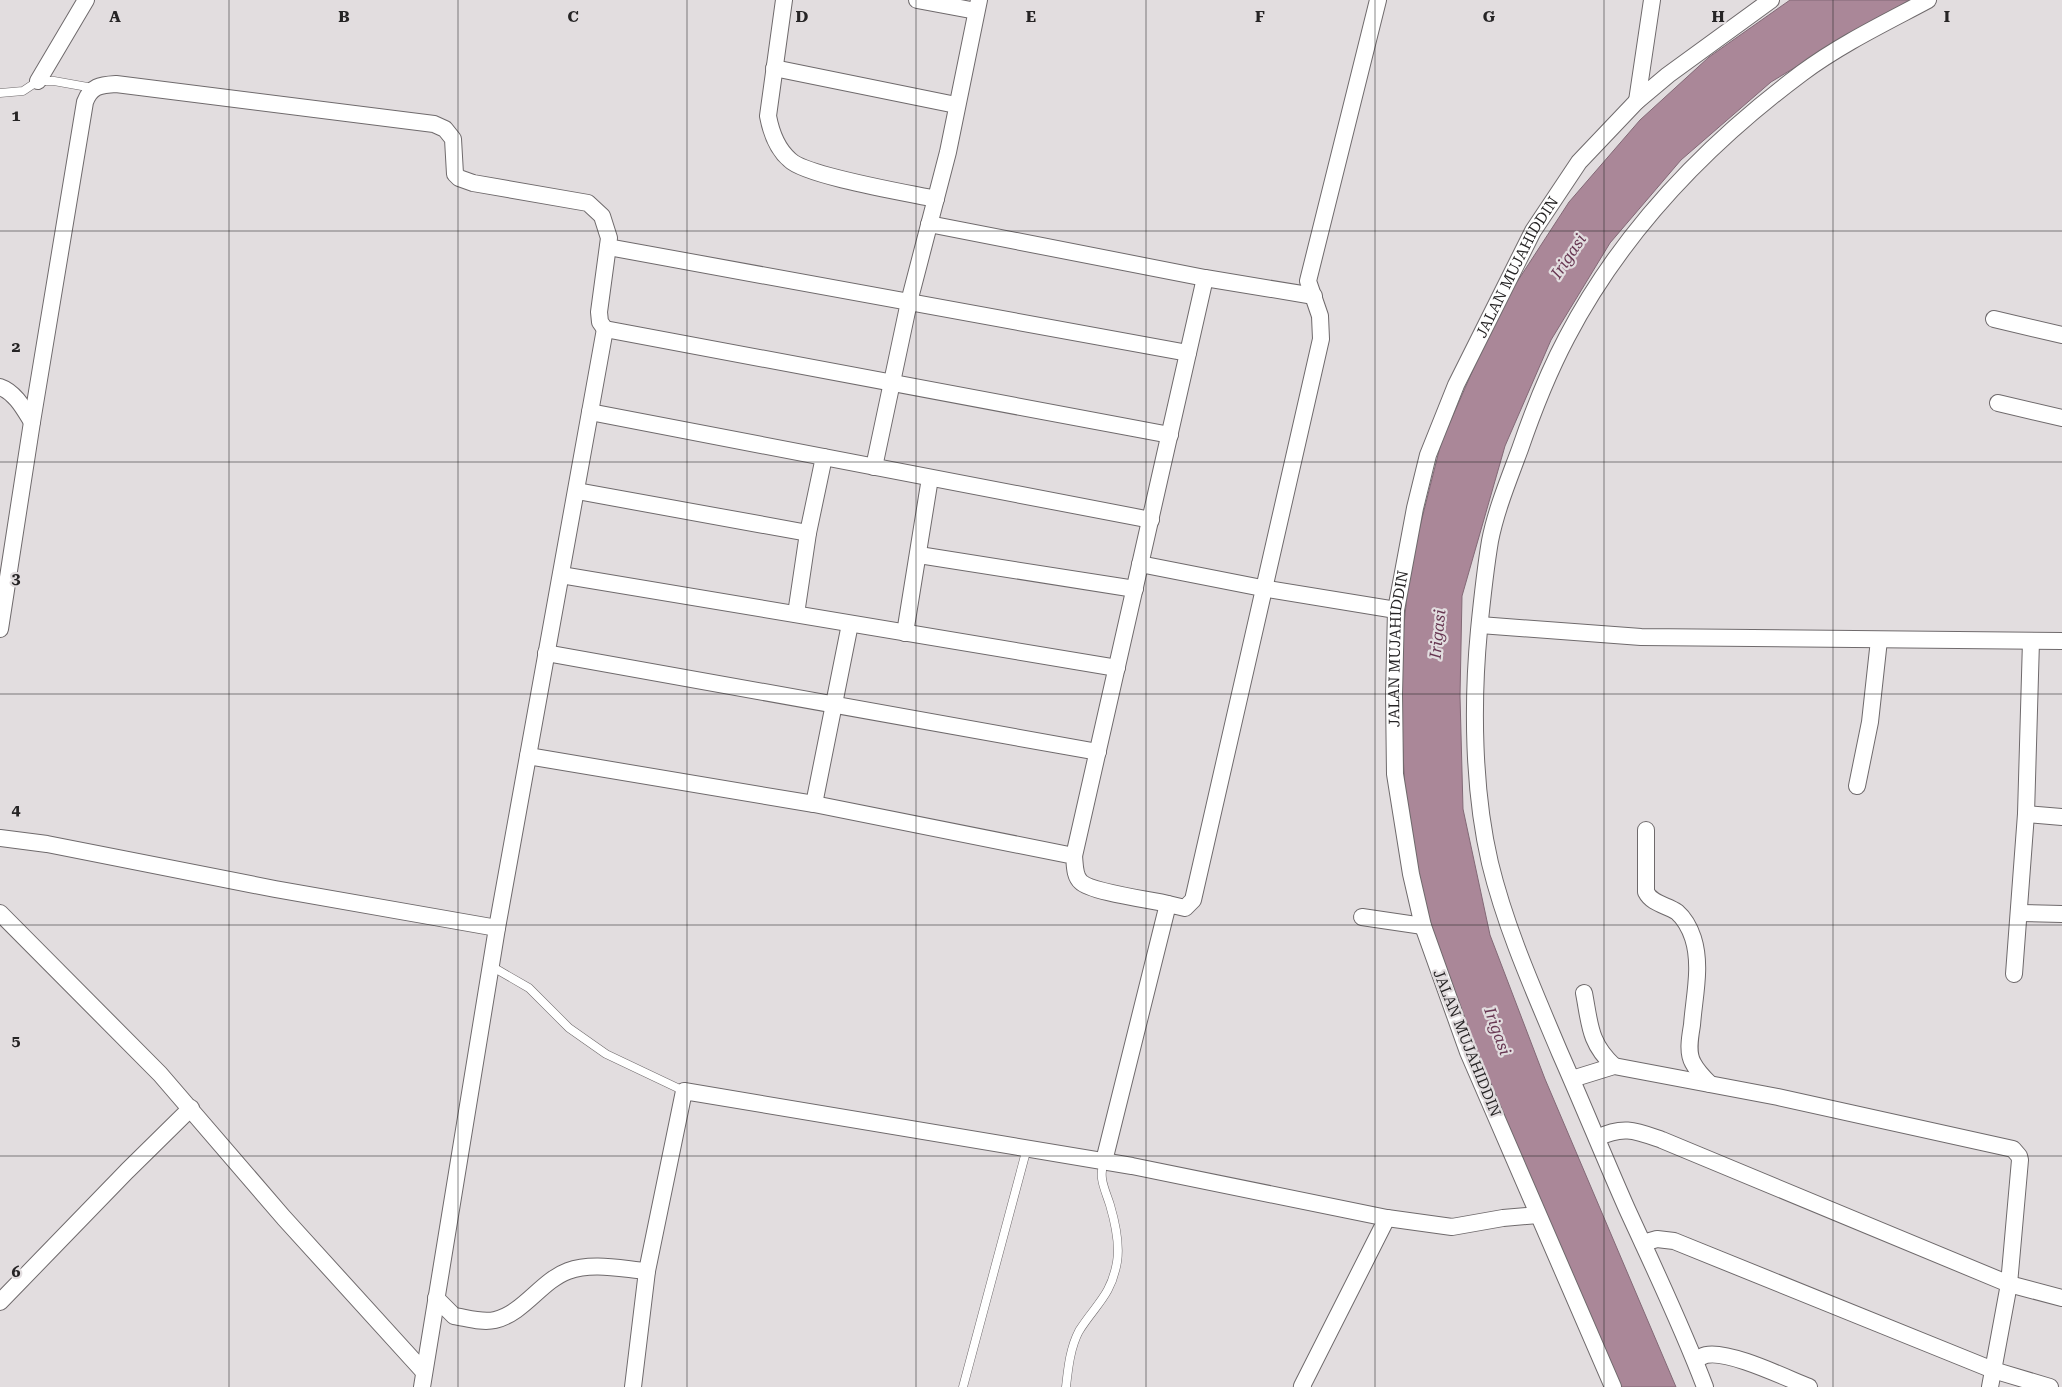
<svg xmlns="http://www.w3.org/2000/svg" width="2062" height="1387" font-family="'Roboto Serif',serif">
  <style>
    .water { fill: #aa8798; stroke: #826976 }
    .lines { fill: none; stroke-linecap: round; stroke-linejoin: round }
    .lane-casing { stroke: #6f6a6c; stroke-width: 9 }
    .street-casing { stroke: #6f6a6c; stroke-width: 18 }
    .lane { stroke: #fff; stroke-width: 8 }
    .street { stroke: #fff; stroke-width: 16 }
    .grid { fill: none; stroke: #262425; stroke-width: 1; stroke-opacity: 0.55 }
    .labels { text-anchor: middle; stroke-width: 4.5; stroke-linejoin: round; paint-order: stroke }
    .street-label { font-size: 15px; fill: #262425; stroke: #e2dddf }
    .water-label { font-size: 16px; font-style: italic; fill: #673651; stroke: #e2dddf }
    .grid-label { font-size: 16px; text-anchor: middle; font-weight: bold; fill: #262425; stroke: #e2dddf; stroke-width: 4.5; stroke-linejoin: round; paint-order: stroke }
  </style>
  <rect width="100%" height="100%" fill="#e2dddf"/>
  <!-- water -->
  <path class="water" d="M1790,0h125l-35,16 -109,66 -90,78 -71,83 -59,97 -46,106 -43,150 -2,100 3,113 27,126 55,144 131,308h-59l-147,-339 -41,-114 -22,-103 -8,-157 11,-108 31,-123 59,-135 69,-106 71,-82 69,-63z"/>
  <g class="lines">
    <!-- lane casing -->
    <g class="lane-casing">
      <g id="lane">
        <path d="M0,93l23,-2 15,-10h16l39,7"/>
        <path d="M491,966l38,22 40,40 37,26 78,37"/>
        <path d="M963,1387l64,-239"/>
        <path d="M1066,1387c2,-18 4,-39 13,-56 17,-27 32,-35 38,-69 3,-18 -2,-40 -7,-57 -5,-16 -12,-27 -6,-44"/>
      </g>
    </g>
    <!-- street casing -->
    <g class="street-casing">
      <g id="street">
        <path d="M784,0l-16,116c3,16 9,33 22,44 16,16 118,33 146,39"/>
        <path d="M917,0l59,11"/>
        <path d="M774,68l182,37"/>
        <path d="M38,81l48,-81"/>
        <path d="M1637,101l15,-101"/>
        <path d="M929,224l276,54"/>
        <path d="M608,247l580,106"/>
        <path d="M1994,319l68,16"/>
        <path d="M0,387c15,5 24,22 32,35"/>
        <path d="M1998,403l64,15"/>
        <path d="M590,412l561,108"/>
        <path d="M874,467l35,-165 39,-150 31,-152"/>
        <path d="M577,491l231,42"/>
        <path d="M919,555l216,34"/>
        <path d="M1140,564l122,24 134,22"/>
        <path d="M561,575l556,93"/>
        <path d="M796,614l12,-81 16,-76"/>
        <path d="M1480,625l161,12 421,4"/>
        <path d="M0,629l32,-207 53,-320c6,-16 15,-17 31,-18l318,40 11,5 8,10 2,35 4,4 14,5 115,20 14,13 7,22 -10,74 1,10 5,7 565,106"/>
        <path d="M905,633l25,-155"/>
        <path d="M546,653l552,99"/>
        <path d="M528,756l286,48 260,52c1,8 0,20 7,26 10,10 70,18 87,22"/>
        <path d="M1857,786l13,-64 9,-82"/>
        <path d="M814,804l36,-180"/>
        <path d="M2026,814l36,3"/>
        <path d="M1646,830v62c6,12 21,13 31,20 8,7 13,17 16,26 9,28 1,59 -1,87 -2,12 -5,28 1,38 4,8 11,15 17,21"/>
        <path d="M0,838l47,6 228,45 222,39"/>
        <path d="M1074,856l131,-578 109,18"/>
        <path d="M0,913l160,161 124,144 140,154"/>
        <path d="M2019,913l43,1"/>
        <path d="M1362,917l61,9"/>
        <path d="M2014,974l12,-160 5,-173"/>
        <path d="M1584,993c6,31 5,50 30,73"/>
        <path d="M1572,1079l42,-13 164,31 235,52 6,7 1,4 -11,124 -19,103"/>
        <path d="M1597,1138c27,-13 39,-7 65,2l347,144 53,14"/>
        <path d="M1104,1161l64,-257 17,4 8,-8 128,-561 -1,-23 -12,-35 70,-281"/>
        <path d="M1643,1243l14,-4 17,2 319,129 57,17"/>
        <path d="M436,1298l18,18c13,2 28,7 41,4 29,-7 46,-39 73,-49 24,-9 54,-2 79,0"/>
        <path d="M0,1302l127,-131 64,-63"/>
        <path d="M1695,1360c3,-1 7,-4 11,-5 23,-5 80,23 103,32"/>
        <path d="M422,1387l75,-459 108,-599"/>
        <path d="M633,1387l14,-116 37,-180 448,75 255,52 65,9 51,-9 35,-3"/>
        <path d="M1303,1387l-1,-1 85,-168"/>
        <path id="s1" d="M1613,1387l-145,-335 -45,-126 -12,-52 -16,-100 -1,-80 2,-84 19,-102 13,-53 28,-70 77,-154 46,-69 58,-61 31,-26 103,-75"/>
        <path d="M1705,1387c-23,-61 -51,-119 -78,-178 -23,-52 -44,-104 -67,-156 -26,-62 -54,-124 -70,-190 -17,-73 -18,-159 -11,-233 3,-30 6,-59 11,-89 6,-31 19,-62 30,-92 13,-38 28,-76 47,-112 55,-105 140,-193 235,-264 39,-29 83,-50 126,-73"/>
      </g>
    </g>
    <!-- lane -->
    <use href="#lane" class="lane"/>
    <!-- street -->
    <use href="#street" class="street"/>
  </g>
  <!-- grid -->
  <path class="grid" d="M229,0v1387M458,0v1387M687,0v1387M916,0v1387M1146,0v1387M1375,0v1387M1604,0v1387M1833,0v1387M0,231h2062M0,462h2062M0,694h2062M0,925h2062M0,1156h2062"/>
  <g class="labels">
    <!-- street labels -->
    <g class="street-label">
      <text dy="5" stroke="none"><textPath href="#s1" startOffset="1184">JALAN MUJAHIDDIN</textPath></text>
      <text dy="5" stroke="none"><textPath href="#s1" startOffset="779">JALAN MUJAHIDDIN</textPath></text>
      <text transform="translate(1467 1043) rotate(68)" y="5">JALAN MUJAHIDDIN</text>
    </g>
    <!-- water labels -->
    <g class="water-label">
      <text transform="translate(1568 256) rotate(-56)" y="6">Irigasi</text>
      <text transform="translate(1437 634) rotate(-84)" y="6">Irigasi</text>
      <text transform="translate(1498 1031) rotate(70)" y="6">Irigasi</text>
    </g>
  </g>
  <g class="grid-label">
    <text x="115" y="22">A</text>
    <text x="344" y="22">B</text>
    <text x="573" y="22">C</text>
    <text x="802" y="22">D</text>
    <text x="1031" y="22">E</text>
    <text x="1260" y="22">F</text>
    <text x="1489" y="22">G</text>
    <text x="1718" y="22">H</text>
    <text x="1947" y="22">I</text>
    <text x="16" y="121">1</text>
    <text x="16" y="352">2</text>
    <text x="16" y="584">3</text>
    <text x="16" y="815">4</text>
    <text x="16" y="1046">5</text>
    <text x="16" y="1277">6</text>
  </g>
</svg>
